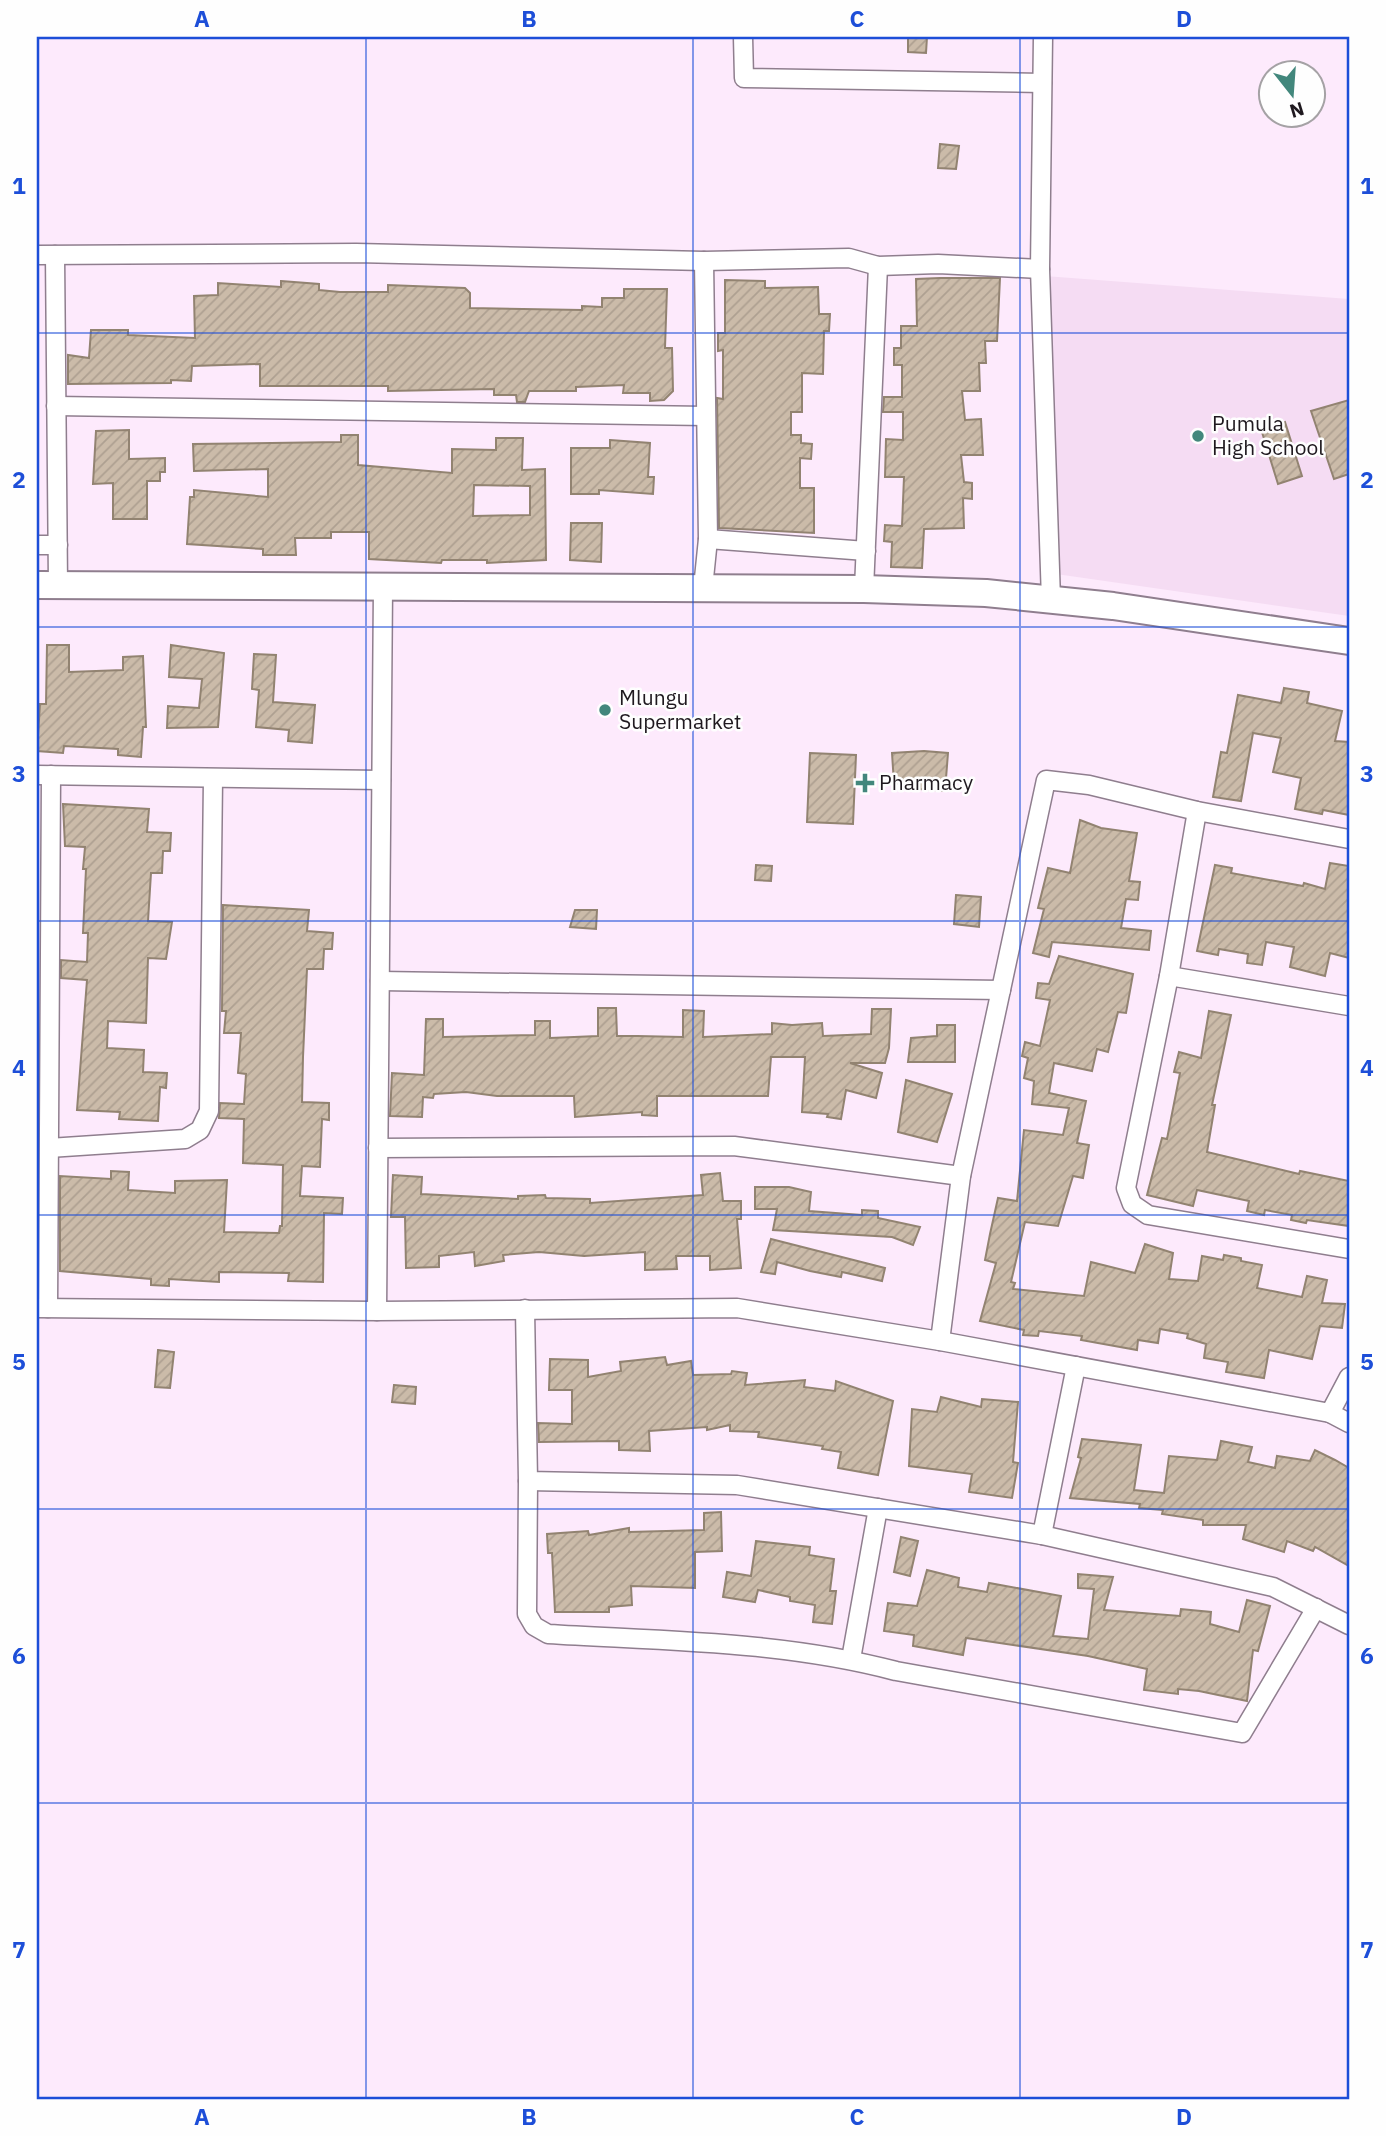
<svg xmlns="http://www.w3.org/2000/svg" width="1386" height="2136" font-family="'IBM Plex Sans',sans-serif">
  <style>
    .built { fill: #f5dcf3 }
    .building { fill: url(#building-hatch); stroke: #928371; stroke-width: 2; fill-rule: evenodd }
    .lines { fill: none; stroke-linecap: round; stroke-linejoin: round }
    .street-casing { stroke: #8f7e8e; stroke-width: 21 }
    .secondary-casing { stroke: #8f7e8e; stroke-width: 30 }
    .street { stroke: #fff; stroke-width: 18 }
    .secondary { stroke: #fff; stroke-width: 26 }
    .grid { fill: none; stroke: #1d4ed8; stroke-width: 2; stroke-opacity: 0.55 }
    .poi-dot { fill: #42877c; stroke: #fefefe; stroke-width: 2.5 }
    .labels { text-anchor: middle; stroke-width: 5; stroke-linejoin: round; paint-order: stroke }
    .poi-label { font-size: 21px; fill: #1f191f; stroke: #fefefe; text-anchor: start }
    .neatline { fill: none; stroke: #1d4ed8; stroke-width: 2.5 }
    .grid-label { font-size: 23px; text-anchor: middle; font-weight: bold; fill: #1d4ed8 }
  </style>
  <defs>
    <pattern id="building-hatch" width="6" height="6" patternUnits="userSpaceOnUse" patternTransform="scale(1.75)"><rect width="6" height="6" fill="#cbbba9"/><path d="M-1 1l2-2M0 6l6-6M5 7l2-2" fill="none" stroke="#aea091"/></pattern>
  </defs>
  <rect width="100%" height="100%" fill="#fdeafc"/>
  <!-- built -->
  <path class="built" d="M1045,276l304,23v317l-300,-43z"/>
  <!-- building -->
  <g class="building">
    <path d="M908,37h19l-1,16 -18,-1z"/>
    <path d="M940,144l19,2 -3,23 -18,-1z"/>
    <path d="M940,278h60l-3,63h-12l1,22h-7l1,28h-18l3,29 16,-1 2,36h-22l3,27 8,1v16l-9,-1 1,30 -40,1 -2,39 -31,-1 1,-25 -8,-1 1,-16 17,1 2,-49h-19l1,-38 17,1v-28h-20l1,-15h18v-32h-8v-17h7v-22h16l-1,-47z"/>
    <path d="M725,280l40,1v7l53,-1 1,27h11l-1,17h-5l-1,43 -21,-1v39h-11v23h10v8l11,1 -1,15 -11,-1v30h14v45l-95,-5 -2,-130 6,1v-49l-5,1v-18h7z"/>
    <path d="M281,281l38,3v6l21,2h48v-7l77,3 5,5v15l112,2v-4l20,1v-9h22v-9h43l-2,59h7l1,43 -9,9 -14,1v-8h-27l1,-8 -48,2v4h-47l-4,11h-8l-1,-7h-22v-6l-106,2v-5h-128v-22l-68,2 -1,15 -20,-1v3l-103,1v-29l21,3 2,-28h37v5l67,3 -1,-42 24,-1v-12l63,4z"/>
    <path d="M1349,400v74l-15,5 -23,-68z"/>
    <path d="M1285,422l17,54 -24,8 -17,-55z"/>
    <path d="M129,430v29l36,-1v14h-5v9h-13v38h-34v-36l-20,1 3,-53z"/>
    <path d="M341,435h17v30l94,8v-24l44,1v-12h27l-1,32 23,-1 1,91 -59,3v-3h-45l-1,3 -72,-4v-27h-38v6h-36l1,17h-33v-6l-76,-5 3,-47h4v-7l74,7v-28l-74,2 -1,-27 148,-2zM474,485l56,1v29l-57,1z"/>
    <path d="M610,440l40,3 -2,34h6l-1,17 -54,-4v4h-28v-46h39z"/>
    <path d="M571,523h31l-1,39 -31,-2z"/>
    <path d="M47,645h22v27l54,-2v-13l20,-1 3,71h-3l-2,30 -23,-2v-6l-54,-3 -1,7 -26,-2 3,-47h6z"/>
    <path d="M171,645l53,8 -6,74 -51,1 1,-22 31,2 3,-29 -33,-2z"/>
    <path d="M254,654l22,1 -3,47 42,3 -3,38 -24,-2 1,-11 -33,-3 3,-37 -7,-1z"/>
    <path d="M1284,688l25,4 -2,11 35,8 -7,30 14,1v73l-26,-5 -1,4 -27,-5 6,-31 -28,-6 8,-34 -28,-5 -12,68 -28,-4 8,-45 6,1 11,-58 43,8z"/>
    <path d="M924,751l24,2 -3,38 -25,-2v-6l-26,1 -2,-31z"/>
    <path d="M810,753l46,2 -3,69 -46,-2z"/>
    <path d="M63,804l86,5 -2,23 24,1 -1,18h-7l-1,22h-11l-3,48 24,1 -6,37 -18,-1 -2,65 -38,-2 -1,27 37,2 -1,22 24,1 -1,15 -6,-1 -2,34 -39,-2 1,-7 -43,-2 10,-130 -26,-2v-18l26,2 1,-29h-5l3,-64h-3l2,-22 -20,-1z"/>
    <path d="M1080,820l21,8 36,5 -8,48 11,1 -2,18 -12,-1 -5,29 30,3 -2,19 -97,-8 -3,15 -16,-4 11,-44 -6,-1 10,-40 22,5z"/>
    <path d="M1330,863l19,3v92l-19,-5 -5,23 -35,-9 4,-20 -28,-5 -4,23 -15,-2 1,-9 -29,-5 -1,6 -21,-4 18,-86 17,3 -1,5 72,13 1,-3 21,6z"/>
    <path d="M756,865l16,1 -1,15 -16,-1z"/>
    <path d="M956,895l25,2 -2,30 -25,-3z"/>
    <path d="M223,905l86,5 -2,21 26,2 -1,16h-8l-1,20h-16l-4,88 -1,45 27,1v17l-7,-1 -2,48 -18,-1 -2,30 43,2 -1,16 -18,-1 -1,69 -35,-1 1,-8 -70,-1v10l-50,-3v7l-18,-1v-6l-91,-8v-95l51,3v-8l18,1 -1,18 47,3v-12l52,-1 -3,52 55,1 1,-7h2l1,-61 -40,-2 1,-44 -25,-1 1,-15 24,1 2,-30 -8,-1 3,-40h-17l2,-22h-4z"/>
    <path d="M575,910h22l-1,19 -26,-2z"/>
    <path d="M1059,956l74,18 -7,39 -8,-1 -10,40 -11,-3 -5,22 -38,-8 -5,30 37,8 -9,42 12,2 -6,33 -10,-2 -15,50 -33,-4 -14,60 4,1 -2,6 71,7 7,-34 44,11 10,-29 28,9 -4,26 29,2 4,-25 21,4 1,-5 17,3v3l21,4 -5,23 45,9 5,-21 20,4 -5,23 23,1 -3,24 -22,-2 -8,33 -43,-9 -5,28 -38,-6 2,-10 -24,-4 2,-14 -19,-6 1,-4 -28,-5 -2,14 -20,-3 -1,10 -56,-10 1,-4 -43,-5 -1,5 -15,-1 1,-5 -44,-9 16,-58 -11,-3 5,-26 8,-36 19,3 7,-71 39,5 6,-27 -37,-4 2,-23 -10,-3 4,-20 -6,-2 3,-14 15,4 10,-46 -14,-2 2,-15 11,1z"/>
    <path d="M598,1008h18l1,28h20l46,1v-27l21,1 -1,26 69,-3v-11l20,2 30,-2 1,13 48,-2 1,-25h19l-2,39 -4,15h-35l32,10 -6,25 -30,-8 -5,29 -14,-2 1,-3 -26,-2 3,-55h-34l-3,39h-111v20l-15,-1v-3l-67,5 -1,-21h-77l-31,-4 -32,2 -1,4 -10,-1 -1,20 -32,-1 2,-43 32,2 2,-56h17v18l92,-2v-14h15v17l48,-2z"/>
    <path d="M1209,1011l22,4 -19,90h3l-8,47 92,22 1,-3 49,10v45l-42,-6 -1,3 -15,-3 1,-5 -27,-5 -1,5 -17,-4 2,-10 -52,-11 -4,16 -46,-11 15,-57 5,1 13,-66 -6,-1 5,-20 22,6z"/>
    <path d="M937,1025h18v37h-47l3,-24 26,-2z"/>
    <path d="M906,1080l46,14 -15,48 -39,-10z"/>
    <path d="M720,1173l3,28h18v18h-4l4,49 -31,2v-14h-34l1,13 -32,1v-18l-61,4 -45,-4 -36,3 1,6 -29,5 -1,-14 -35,4v11l-33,1 -1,-51h-14l2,-42 29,2 -1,17 97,5v-3l27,-1 1,3 44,1v4l113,-8 -2,-20z"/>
    <path d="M755,1187h34l22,5 -2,19 53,4v-5l16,1v7l42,9 -7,18 -21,-8 -119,-7 4,-21h-22z"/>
    <path d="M771,1239l114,29 -3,13 -40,-9 -1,5 -31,-6 -33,-9 -2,12 -14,-2z"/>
    <path d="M158,1350l16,2 -4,36 -15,-1z"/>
    <path d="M665,1357l2,8 24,-4 2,14 38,-1 1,-3 15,2 -2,12 60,-5 -1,7 31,4 1,-10 57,20 -15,74 -40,-7 3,-16 -19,-3 1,-3 -65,-9 1,-5 -29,-1v-6l-23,5v-3l-58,4 1,20 -31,-1v-9l-80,1 -1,-19 34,1v-34h-23l1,-31 38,1v17l33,-6 -1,-9z"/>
    <path d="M394,1385l22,2 -1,17 -23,-2z"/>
    <path d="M941,1397l40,10 1,-8 36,3 -5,60 5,1 -6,35 -43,-6 3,-18 -63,-8 3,-57 25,3z"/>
    <path d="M1082,1439l59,6 -7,45 30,3 5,-37 48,4 4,-19 31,6 -4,15 27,6 2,-12 33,5 5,-11 20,10 14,8v98l-34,-19 -2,4 -26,-10 -3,11 -41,-13 3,-14h-43v-5l-41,-6 1,-4 -24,-2 1,-4 -70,-6 11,-40 -3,-1z"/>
    <path d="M721,1512l1,39 -27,1v36l-64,-2 1,19 -23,2v5h-54l-3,-59h-4l-1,-19 41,-3 1,4 40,-7v4l75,-2v-17z"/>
    <path d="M901,1537l17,4 -8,35 -16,-4z"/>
    <path d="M756,1541l54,6 -1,8 25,4 -4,32h6l-4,33 -19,-2 2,-17 -25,-4v-4l-32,-7 -3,12 -32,-5 4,-25 24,4z"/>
    <path d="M927,1570l32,8 -1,9 29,5 2,-9 72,13 -8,40 35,3 6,-50 -16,-1v-14l35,3 -9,33 76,6 1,-7 30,3 -1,12 29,8 8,-32 23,6 -12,45 -5,-1 -6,51 -48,-10 -21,-2v5l-34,-4 3,-21 -59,-13 -122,-18 -3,17 -50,-9 1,-11 -30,-4 4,-28 29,3z"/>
  </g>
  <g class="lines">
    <!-- street casing -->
    <g class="street-casing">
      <g id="street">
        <path d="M743,37l1,41 298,5"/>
        <path d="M1043,37l-3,232 11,331"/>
        <path d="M37,255l319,-2 348,8 145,-3 29,8 60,-2 102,5"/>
        <path d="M55,255l3,330"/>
        <path d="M56,406l650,10"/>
        <path d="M708,539l158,12"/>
        <path d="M37,545h21"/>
        <path d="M703,588l5,-49 -4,-278"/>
        <path d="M864,589l14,-323"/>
        <path d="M37,775l344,5"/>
        <path d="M1197,811l-28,165 -43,212 6,16 16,11 201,34"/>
        <path d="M1169,976l180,30"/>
        <path d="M380,981l621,9"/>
        <path d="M49,1148l136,-9 15,-9 9,-19 4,-332"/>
        <path d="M378,1148l356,-2 227,30"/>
        <path d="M37,1308l340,3 360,-3 203,33 390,72 19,10"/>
        <path d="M48,1308l3,-533"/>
        <path d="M525,1309l3,172 209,4 305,50 231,52 76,38"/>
        <path d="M377,1311l6,-724"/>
        <path d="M940,1341l21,-165 85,-396 43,5 108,26 152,28"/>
        <path d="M1330,1413l19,-36"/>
        <path d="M528,1481l-1,133 7,12 14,8c115,7 235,7 348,37l346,62 74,-125"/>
        <path d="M1042,1535l34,-169"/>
        <path d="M851,1659l27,-151"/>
      </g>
    </g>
    <!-- secondary casing -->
    <g class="secondary-casing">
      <path id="secondary" d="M37,585l827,4 122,4 127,13 236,35"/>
    </g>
    <!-- street -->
    <use href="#street" class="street"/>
    <!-- secondary -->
    <use href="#secondary" class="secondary"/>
  </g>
  <!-- grid -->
  <path class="grid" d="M366,37v2062M693,37v2062M1020,37v2062M37,333h1312M37,627h1312M37,921h1312M37,1215h1312M37,1509h1312M37,1803h1312"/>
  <!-- markers -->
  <g class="poi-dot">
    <circle cx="1198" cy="436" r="7"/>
    <circle cx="605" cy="710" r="7"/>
    <path d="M861.5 772.5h7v7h7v7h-7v7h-7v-7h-7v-7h7z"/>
  </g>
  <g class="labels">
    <!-- poi labels -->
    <g class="poi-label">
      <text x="1212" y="431">Pumula<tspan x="1212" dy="24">High School</tspan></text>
      <text x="619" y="705">Mlungu<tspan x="619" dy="24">Supermarket</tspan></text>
      <text x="879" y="790">Pharmacy</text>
    </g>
  </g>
  <!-- border -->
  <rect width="1386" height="2136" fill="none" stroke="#fefefe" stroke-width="77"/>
  <!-- north arrow -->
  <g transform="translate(1292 94) rotate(163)"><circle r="33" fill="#fefefe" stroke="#a5a2a5" stroke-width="2"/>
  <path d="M0-5L12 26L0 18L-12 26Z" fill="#42877c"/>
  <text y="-10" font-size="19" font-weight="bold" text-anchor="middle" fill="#1f191f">N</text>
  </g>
  <rect x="38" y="38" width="1310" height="2060" class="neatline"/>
  <g class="grid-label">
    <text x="202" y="27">A</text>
    <text x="529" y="27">B</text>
    <text x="857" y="27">C</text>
    <text x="1184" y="27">D</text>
    <text x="19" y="194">1</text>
    <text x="1367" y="194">1</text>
    <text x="19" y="488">2</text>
    <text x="1367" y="488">2</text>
    <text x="19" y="782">3</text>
    <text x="1367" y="782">3</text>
    <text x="19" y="1076">4</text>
    <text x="1367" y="1076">4</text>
    <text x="19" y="1370">5</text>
    <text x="1367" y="1370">5</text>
    <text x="19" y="1664">6</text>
    <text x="1367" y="1664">6</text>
    <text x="19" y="1958">7</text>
    <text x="1367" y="1958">7</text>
    <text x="202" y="2125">A</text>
    <text x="529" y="2125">B</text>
    <text x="857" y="2125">C</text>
    <text x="1184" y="2125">D</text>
  </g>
</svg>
